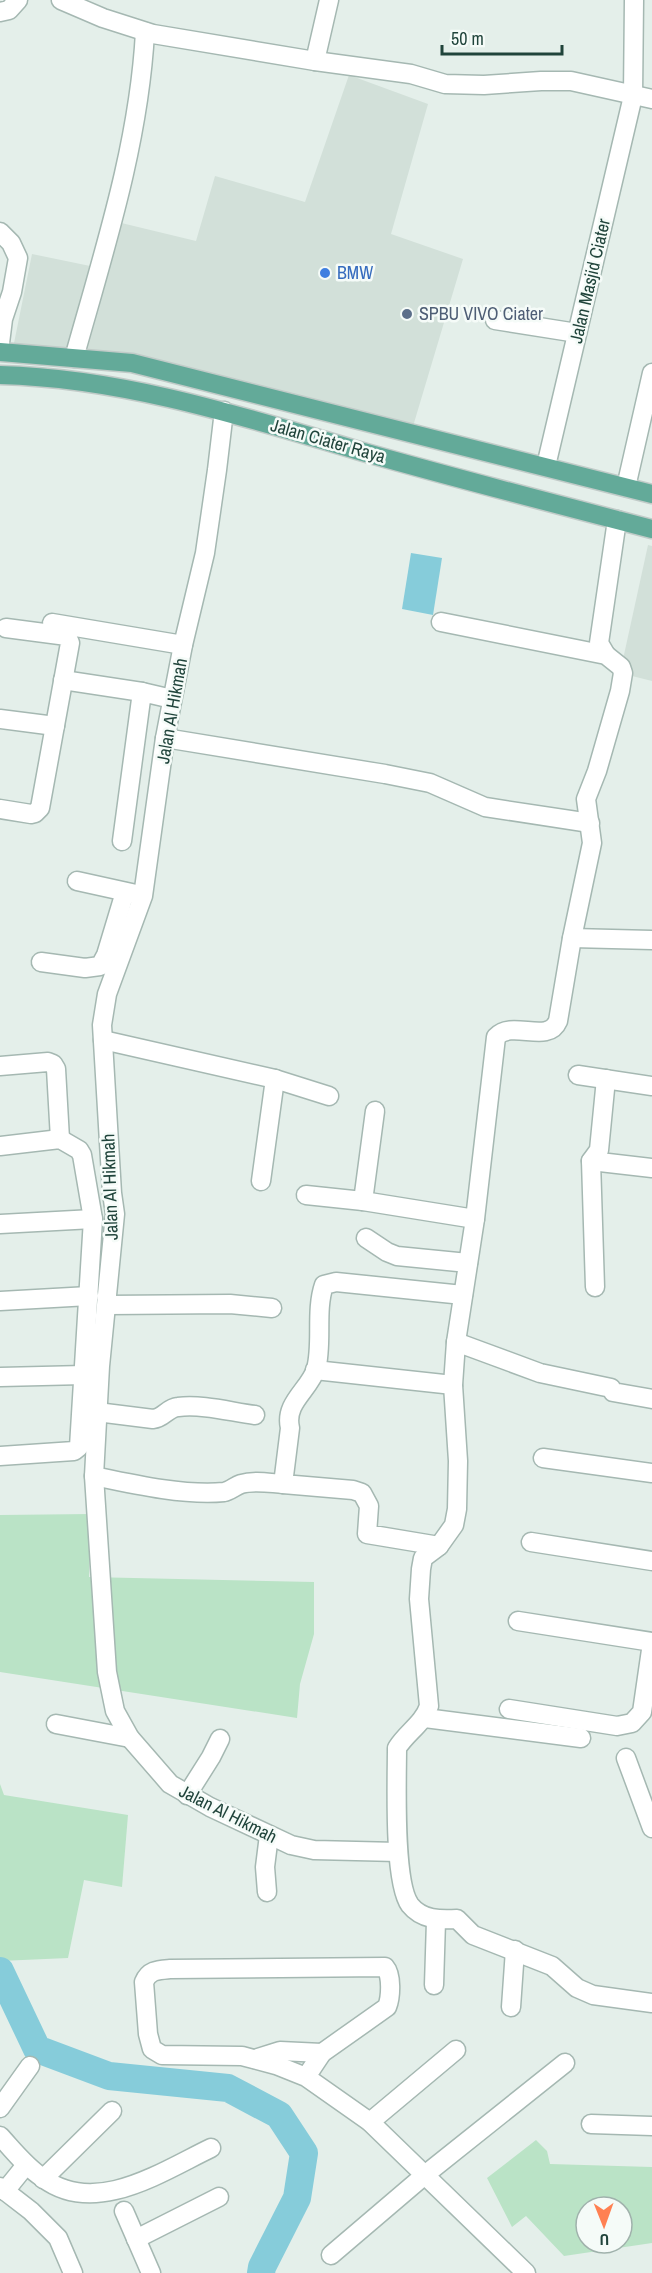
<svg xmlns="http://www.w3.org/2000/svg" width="652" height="2273" font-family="'Archivo Narrow',sans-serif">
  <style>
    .built { fill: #d2e0d9 }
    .green { fill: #bae3c6; fill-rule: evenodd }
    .water { fill: #86ccda }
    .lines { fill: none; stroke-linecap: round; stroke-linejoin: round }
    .river { stroke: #86ccda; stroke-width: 28 }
    .street-casing { stroke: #a5b8b2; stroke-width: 21 }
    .primary-casing { stroke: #c1cbc8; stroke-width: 21 }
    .street { stroke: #fff; stroke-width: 18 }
    .primary { stroke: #63aa99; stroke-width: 18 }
    .shop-dot { fill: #3f7fe0; stroke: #f5fbf8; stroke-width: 2 }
    .service-dot { fill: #5c6f8a; stroke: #f5fbf8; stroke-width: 2 }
    .labels { text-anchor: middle; stroke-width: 5; stroke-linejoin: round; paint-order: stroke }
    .shop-label { font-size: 18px; fill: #366cbe; stroke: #f5fbf8; text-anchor: start }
    .street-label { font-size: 18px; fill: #20443b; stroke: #f5fbf8 }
    .service-label { font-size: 18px; fill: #4e5e75; stroke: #f5fbf8; text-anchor: start }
  </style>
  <rect width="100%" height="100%" fill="#e4efea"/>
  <!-- built -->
  <g class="built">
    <path d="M349,75l79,29 -37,130 72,25 -52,174 -308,-76 -91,-4 20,-99 63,13 14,-47 87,21 19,-65 90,26z"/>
    <path d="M648,545l4,1v135l-32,-8z"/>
  </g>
  <!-- green -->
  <g class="green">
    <path d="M91,1514l-2,63 225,5v52l-14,50 -3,34 -297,-46v-157z"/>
    <path d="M0,1784l4,11 124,20 -6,72 -38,-7 -16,78 -68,3z"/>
    <path d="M536,2140l11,11 3,13 102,3v76l-88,13 -38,-40 -14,11 -25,-49zM586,2207h36v36h-36z"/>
  </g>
  <!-- water -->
  <path class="water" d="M411,553l31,5 -9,57 -31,-6z"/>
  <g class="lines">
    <!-- river -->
    <path class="river" d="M0,1971l37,78 72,27 119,12 51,27 25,38 -7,45 -35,69 -1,6"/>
    <!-- street casing -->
    <g class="street-casing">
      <g id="street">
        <path d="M61,0l42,18 50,16 162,27 96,13 34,10 39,1 57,-4h30l81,18"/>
        <path d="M0,12l9,-2 9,-10"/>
        <path d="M315,61l14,-61"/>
        <path d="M0,232l11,11 7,15 -6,34 -9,27 -3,24"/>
        <path d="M495,320l82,13"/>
        <path d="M74,358c30,-107 65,-214 71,-326"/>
        <path d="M224,411l-7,59 -12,83 -22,92 -18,93 -22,158 -36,98 -5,31 10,168 3,21 -15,152 -6,110 13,196 8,39 15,27 40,46 40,23 81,38 23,5 84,2"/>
        <path d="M546,466l87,-370 1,-96"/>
        <path d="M626,487l26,-114"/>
        <path d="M441,622l165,33 15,12 2,6 -3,18 -23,80 -11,28 6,44 -20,95 -14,83c-10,24 -46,-2 -62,16l-21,182 -19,123 -3,43 5,76 -1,48 -3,16 -15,21 -16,12 -2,11 -2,30 10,107c-6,18 -22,26 -32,42 0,31 -4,134 13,157 12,15 30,15 47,14l16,16 79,31 25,22 16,7 59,8"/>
        <path d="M52,623l131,22"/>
        <path d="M606,655l-7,-12 18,-123"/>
        <path d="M63,680l79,12"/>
        <path d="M0,719l55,7"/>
        <path d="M165,738l220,36 45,9 55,24 105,16"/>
        <path d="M0,809l31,5 4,-1 5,-5 30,-165 -3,-7 -61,-8"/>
        <path d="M122,841l20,-149 30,7"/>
        <path d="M77,881l59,13"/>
        <path d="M572,938l80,2"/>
        <path d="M41,962l44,6 15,-2 6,-11 19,-63"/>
        <path d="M103,1040l172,39 54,17"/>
        <path d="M0,1066l48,-4 5,2 3,5 4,70"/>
        <path d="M578,1075l74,11"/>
        <path d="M0,1146l60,-7 19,11 3,5 11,64 -14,228 -5,4 -74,5"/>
        <path d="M591,1161l61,7"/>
        <path d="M261,1181l14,-102"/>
        <path d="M306,1195l57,6 112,18"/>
        <path d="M363,1201l12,-90"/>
        <path d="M0,1224l93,-5"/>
        <path d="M366,1238l21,14 10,4 71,7"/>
        <path d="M595,1287l-4,-126 8,-11 7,-71"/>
        <path d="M0,1301l89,-5"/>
        <path d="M108,1305l122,-1 42,4"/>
        <path d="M456,1342l84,31 71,15 2,4 39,7"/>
        <path d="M315,1370l138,15"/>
        <path d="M0,1377l84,-2"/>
        <path d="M97,1412l56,7c11,-1 14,-11 25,-12 25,-3 53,5 77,8"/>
        <path d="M543,1458l109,15"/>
        <path d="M94,1476c38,8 91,20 130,16 6,-1 11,-6 17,-8 13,-4 28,-1 42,0"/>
        <path d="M531,1542l121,19"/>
        <path d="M439,1546l-72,-12 2,-28 -7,-13 -9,-3 -70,-6 7,-56c-6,-25 19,-38 26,-59 7,-25 -1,-58 8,-84l12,-3 127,13"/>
        <path d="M518,1621l134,21"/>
        <path d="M509,1709l108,17 15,-3 10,-11 10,-69"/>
        <path d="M425,1718l156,20"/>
        <path d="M56,1724l74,14"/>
        <path d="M626,1758l26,70"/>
        <path d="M187,1795l24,-38 9,-18"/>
        <path d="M267,1892l-2,-25 4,-32"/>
        <path d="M434,1985l2,-64"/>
        <path d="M511,2007l4,-57"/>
        <path d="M255,2059l25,-8 42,2"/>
        <path d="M306,2077l16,-24 65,-46c4,-10 5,-32 -2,-40l-215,2c-12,1 -21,1 -26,13l4,52 4,15 10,6 80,1 34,9 30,12 64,45 156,151"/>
        <path d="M0,2108l30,-42"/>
        <path d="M370,2122l86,-72"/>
        <path d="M591,2124l61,2"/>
        <path d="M0,2136c13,14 26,31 43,42 52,39 118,-6 168,-30"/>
        <path d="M43,2179l69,-68"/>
        <path d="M0,2187l31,24 27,27 15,35"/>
        <path d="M5,2191l21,-26"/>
        <path d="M124,2211l27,62"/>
        <path d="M136,2239l83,-42"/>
        <path d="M331,2255l95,-81 139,-111"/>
      </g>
    </g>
    <!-- primary casing -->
    <g class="primary-casing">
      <g id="primary">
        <path d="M0,352l132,11 520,131"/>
        <path d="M0,375c124,3 245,42 363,77 96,27 192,52 289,77"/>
      </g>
    </g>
    <!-- street -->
    <use href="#street" class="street"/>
    <!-- primary -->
    <use href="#primary" class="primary"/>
  </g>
  <!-- markers -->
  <circle class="shop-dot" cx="325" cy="273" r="6"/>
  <circle class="service-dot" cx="407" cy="314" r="6"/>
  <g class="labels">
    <!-- shop labels -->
    <g class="shop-label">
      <text x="337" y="279">BMW</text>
    </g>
    <!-- street labels -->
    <g class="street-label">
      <text transform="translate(590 281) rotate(-77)" y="6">Jalan Masjid Ciater</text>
      <text transform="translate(328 441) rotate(16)" y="6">Jalan Ciater Raya</text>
      <text transform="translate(172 711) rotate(-80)" y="6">Jalan Al Hikmah</text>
      <text transform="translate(110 1187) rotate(-92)" y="6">Jalan Al Hikmah</text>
      <text transform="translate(228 1814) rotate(27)" y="6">Jalan Al Hikmah</text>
    </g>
    <!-- service labels -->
    <g class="service-label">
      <text x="419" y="320">SPBU VIVO Ciater</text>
    </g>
  </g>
  <!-- north arrow -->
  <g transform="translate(604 2225) rotate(179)"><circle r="28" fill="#f5fbf8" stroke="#a0b2ac" stroke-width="1.5"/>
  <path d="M0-4.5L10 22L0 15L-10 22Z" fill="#ff8052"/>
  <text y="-9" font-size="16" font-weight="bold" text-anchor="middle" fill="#20443b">U</text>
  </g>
  <!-- scale -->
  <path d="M442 45v9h120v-9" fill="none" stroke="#20443b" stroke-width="3"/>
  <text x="451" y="45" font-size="18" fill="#20443b" stroke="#f5fbf8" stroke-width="4.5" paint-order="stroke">50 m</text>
</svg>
